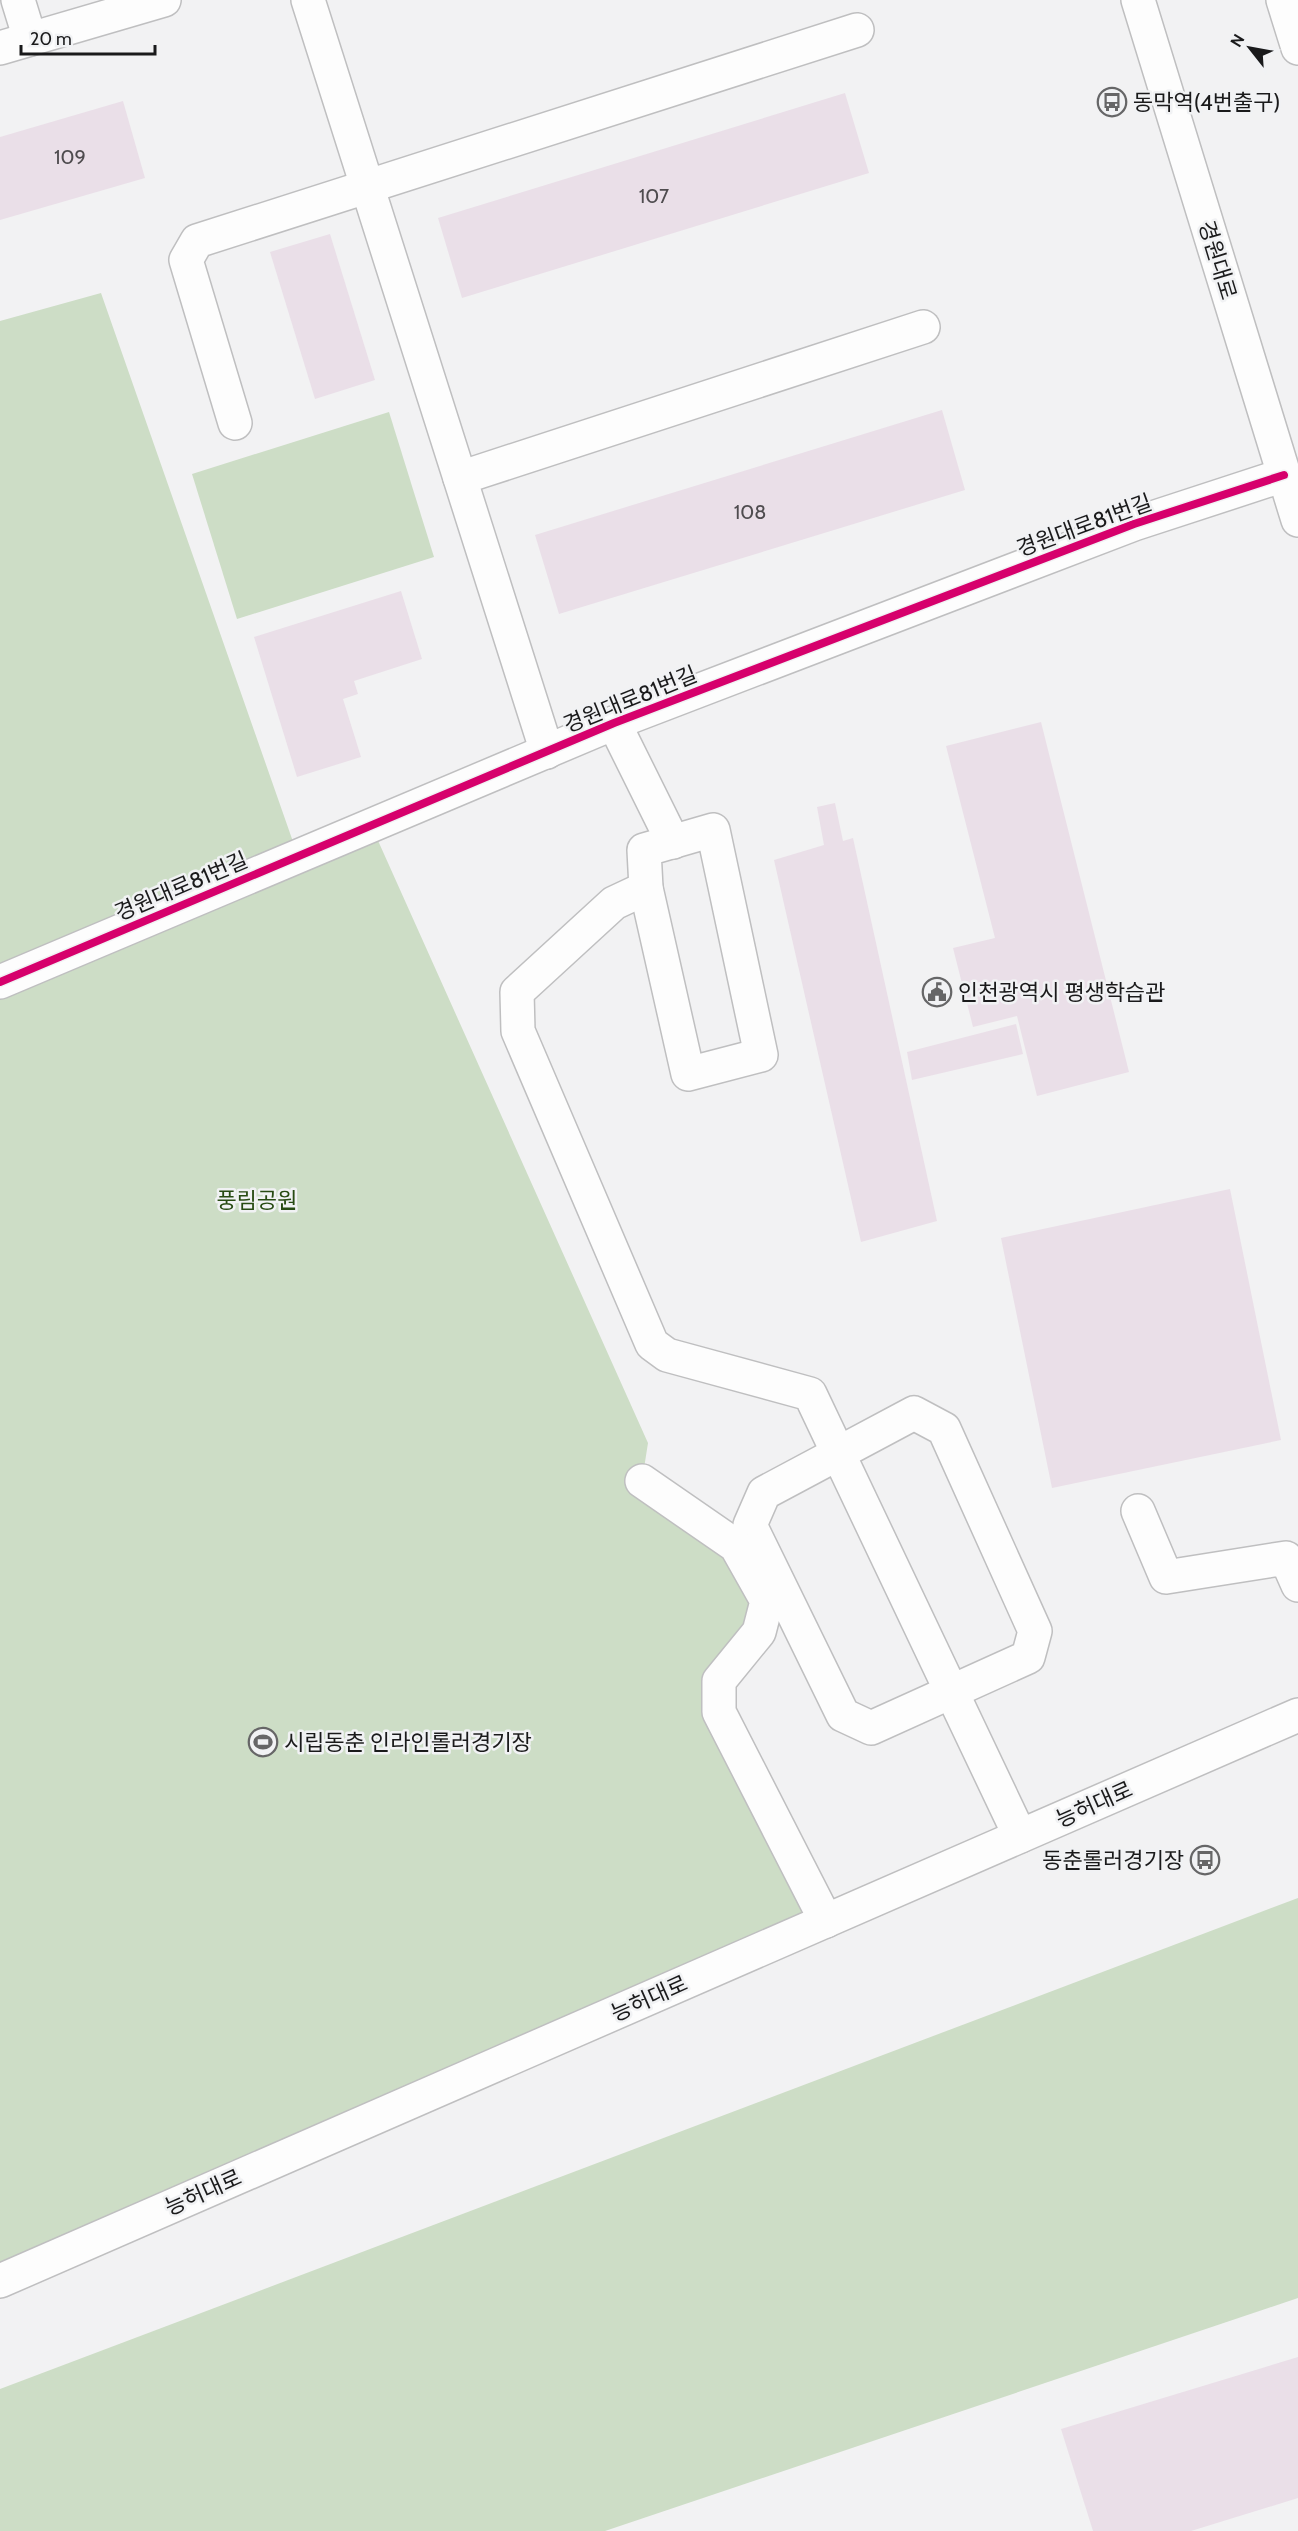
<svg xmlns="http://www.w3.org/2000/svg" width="1298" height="2531" font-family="Cabin,'Noto Sans KR',sans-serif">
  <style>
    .green { fill: #cdddc6 }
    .building { fill: #eadfe8 }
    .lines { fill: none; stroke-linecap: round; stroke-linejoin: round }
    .minor-casing { stroke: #bfbfc0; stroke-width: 36 }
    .major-casing { stroke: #bfbfc0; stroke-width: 36 }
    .minor { stroke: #fdfdfd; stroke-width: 33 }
    .major { stroke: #fdfdfd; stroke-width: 33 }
    .cycleway-casing { stroke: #f1f2f4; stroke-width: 11 }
    .cycleway { stroke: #d6006c; stroke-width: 8 }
    .labels { text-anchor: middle; stroke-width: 5; stroke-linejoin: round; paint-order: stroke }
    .number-label { font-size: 20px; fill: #4f4c4f }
    .poi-label { font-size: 22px; fill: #1a1a1b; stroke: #f1f2f4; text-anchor: start }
    .street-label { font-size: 22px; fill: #1a1a1b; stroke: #f1f2f4 }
    .park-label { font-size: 22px; fill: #284b13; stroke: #f1f2f4 }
  </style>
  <rect width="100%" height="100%" fill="#f2f2f3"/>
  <!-- green -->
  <g class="green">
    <path d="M101,293l197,563 73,-31 277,618 -6,38 94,65 31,55 -48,80 107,240 -826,360v-1960z"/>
    <path d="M389,412l45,145 -197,62 -45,-145z"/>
    <path d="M1298,1898v400l-693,233h-605v-142z"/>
  </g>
  <!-- building -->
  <g class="building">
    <path d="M845,93l24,80 -407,125 -24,-80z"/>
    <path d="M123,101l22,77 -145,42v-83z"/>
    <path d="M330,234l45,146 -60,19 -45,-147z"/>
    <path d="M942,410l23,80 -406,124 -24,-79z"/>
    <path d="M401,591l21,68 -68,22 4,13 -15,5 18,58 -64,20 -43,-140z"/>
    <path d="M1041,722l88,350 -92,24 -20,-80 -44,11 -20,-79 42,-10 -49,-192z"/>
    <path d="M835,803l8,38 10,-3 84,383 -76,21 -87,-382 50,-15 -7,-38z"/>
    <path d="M1016,1024l7,30 -111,26 -5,-28z"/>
    <path d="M1230,1189l51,251 -229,48 -51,-250z"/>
    <path d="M1298,2357v141l-107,33h-98l-32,-102z"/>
  </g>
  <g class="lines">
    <!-- minor casing -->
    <g class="minor-casing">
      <g id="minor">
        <path d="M18,0l12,39"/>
        <path d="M308,0l239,752"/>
        <path d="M0,48l164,-48"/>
        <path d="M235,423l-49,-163 11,-19 660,-211"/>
        <path d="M460,478l463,-151"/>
        <path d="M614,723l59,119"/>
        <path d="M713,830l48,225 -73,19 -42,-186 -2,-38z"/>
        <path d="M646,888l-32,15 -97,89 1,39 134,313 15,11 143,39 210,442"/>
        <path d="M0,982l614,-259 520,-199 150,-49"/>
        <path d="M914,1413l30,16 91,202 -7,26 -157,71 -28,-13 -93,-190 14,-32z"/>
        <path d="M642,1481l94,65 31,55 -8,31 -40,49v31l107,209"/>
        <path d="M1138,1511l28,66 120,-19 12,27"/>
      </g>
    </g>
    <!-- major casing -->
    <g class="major-casing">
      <g id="major">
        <path d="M1138,0l160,520"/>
        <path d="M1283,0l15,48"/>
        <path d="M0,2281l1298,-566"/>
      </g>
    </g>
    <!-- minor -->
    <use href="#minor" class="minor"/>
    <!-- major -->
    <use href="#major" class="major"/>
    <!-- cycleway casing -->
    <g class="cycleway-casing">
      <path id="cycleway" d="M0,982l614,-259 520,-199 150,-49"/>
    </g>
    <!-- cycleway -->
    <use href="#cycleway" class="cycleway"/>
  </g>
  <!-- icons -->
  <defs>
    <g id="bus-ring" transform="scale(1.5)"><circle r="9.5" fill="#f1f2f4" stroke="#666667" stroke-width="1.5"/><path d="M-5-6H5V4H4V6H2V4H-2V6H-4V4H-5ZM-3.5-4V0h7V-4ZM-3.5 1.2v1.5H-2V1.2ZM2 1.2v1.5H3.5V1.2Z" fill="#666667"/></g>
    <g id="civic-ring" transform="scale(1.5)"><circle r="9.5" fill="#f1f2f4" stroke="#666667" stroke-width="1.5"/><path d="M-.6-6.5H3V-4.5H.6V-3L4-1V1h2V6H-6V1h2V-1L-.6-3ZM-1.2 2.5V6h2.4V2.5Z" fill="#666667"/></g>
    <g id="stadium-ring" transform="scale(1.5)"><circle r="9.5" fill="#f1f2f4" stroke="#666667" stroke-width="1.5"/><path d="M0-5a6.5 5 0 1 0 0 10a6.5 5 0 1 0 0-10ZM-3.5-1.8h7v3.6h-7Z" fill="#666667"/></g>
  </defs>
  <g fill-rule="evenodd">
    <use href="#bus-ring" x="1112" y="102"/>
    <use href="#civic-ring" x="937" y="992"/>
    <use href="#stadium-ring" x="263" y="1742"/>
    <use href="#bus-ring" x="1205" y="1860"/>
  </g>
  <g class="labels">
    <!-- number labels -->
    <g class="number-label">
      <text x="70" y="164">109</text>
      <text x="654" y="203">107</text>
      <text x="750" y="519">108</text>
    </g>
    <!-- poi labels -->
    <g class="poi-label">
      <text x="1133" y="110">동막역(4번출구)</text>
      <text x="958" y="1000">인천광역시 평생학습관</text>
      <text x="284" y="1750">시립동춘 인라인롤러경기장</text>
      <text x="1184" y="1868" text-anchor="end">동춘롤러경기장</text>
    </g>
    <!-- street labels -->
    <g class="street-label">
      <text transform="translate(1218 260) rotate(73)" y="8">경원대로</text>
      <text transform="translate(1084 525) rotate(-20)" y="8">경원대로81번길</text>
      <text transform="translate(630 699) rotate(-22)" y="8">경원대로81번길</text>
      <text transform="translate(181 886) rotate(-23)" y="8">경원대로81번길</text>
      <text transform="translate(1094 1804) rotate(-24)" y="8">능허대로</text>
      <text transform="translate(649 1998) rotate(-24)" y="8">능허대로</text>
      <text transform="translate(203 2192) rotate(-24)" y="8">능허대로</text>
    </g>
    <!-- park labels -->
    <g class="park-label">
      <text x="257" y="1208">풍림공원</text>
    </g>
  </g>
  <!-- north arrow -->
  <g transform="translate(1250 48) rotate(301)" stroke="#f1f2f4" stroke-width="4.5" paint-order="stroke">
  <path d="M0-4.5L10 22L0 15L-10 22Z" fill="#1a1a1b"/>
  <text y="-9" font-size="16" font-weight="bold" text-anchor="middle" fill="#1a1a1b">N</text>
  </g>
  <!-- scale -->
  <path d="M21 45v9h134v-9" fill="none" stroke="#1a1a1b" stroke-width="3"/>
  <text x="30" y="45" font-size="18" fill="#1a1a1b" stroke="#f1f2f4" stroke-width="4.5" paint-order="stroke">20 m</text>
</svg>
